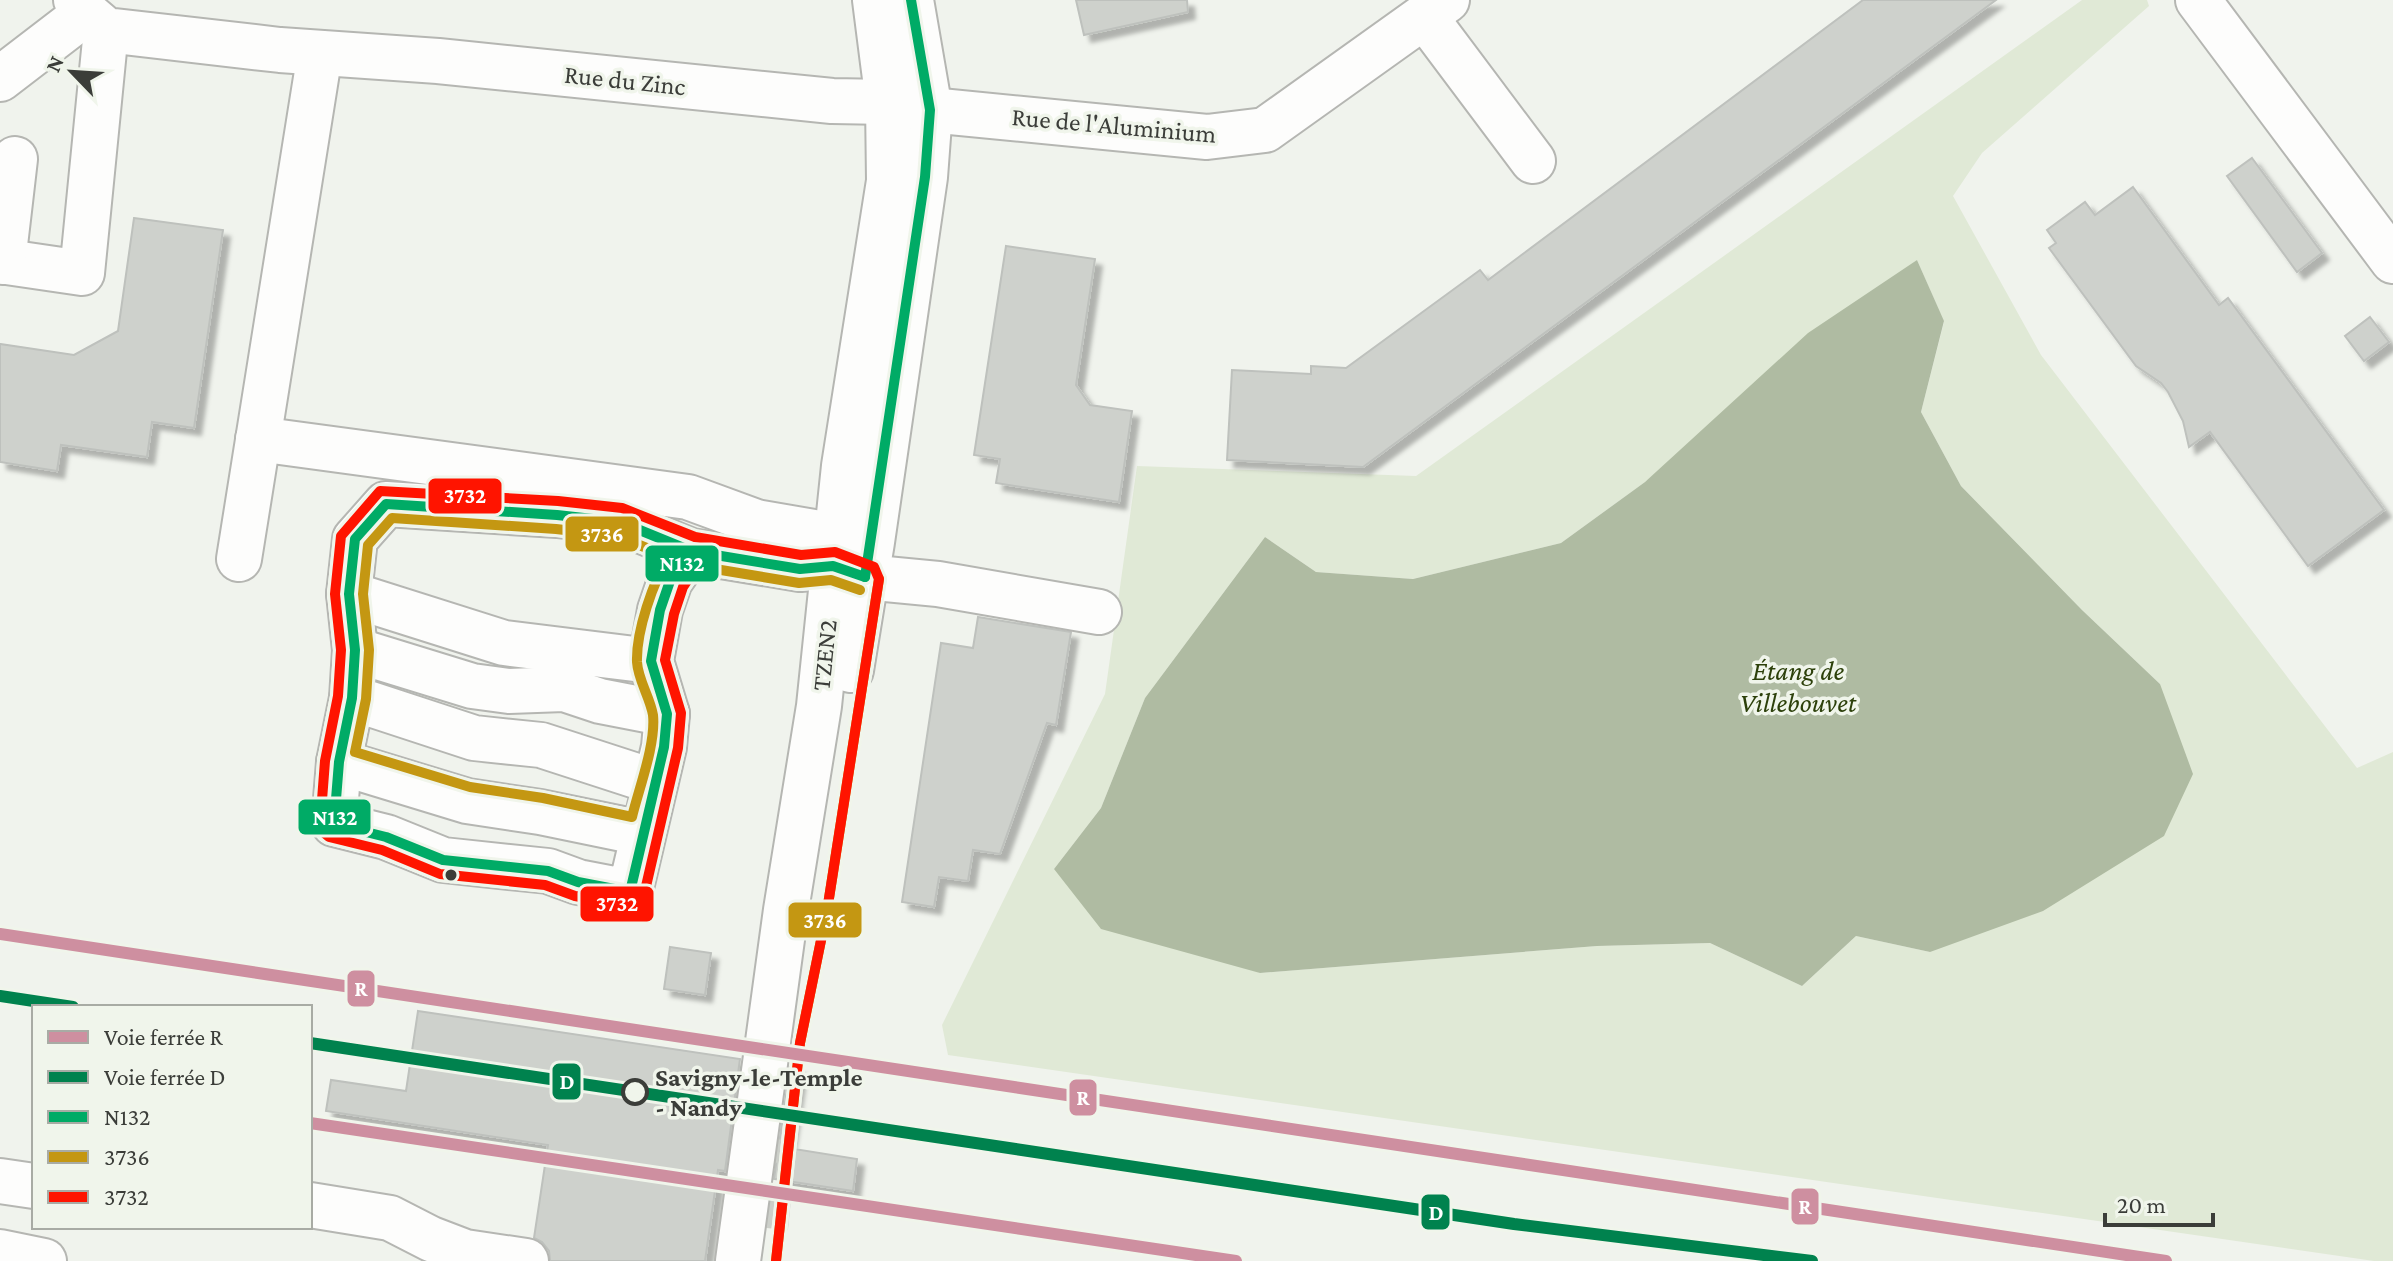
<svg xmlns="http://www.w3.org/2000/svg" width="2393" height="1261" font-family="'Crimson Pro',serif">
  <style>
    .green { fill: #e0e9d6; fill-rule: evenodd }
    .water { fill: #afbba2 }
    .building { fill: #ced1cc; stroke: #bec1bd; stroke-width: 2; filter: url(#shadow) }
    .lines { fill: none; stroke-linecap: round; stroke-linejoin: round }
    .minor-tunnel { stroke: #cccfc9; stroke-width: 44; stroke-dasharray: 44 22; stroke-linecap: butt }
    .minor-casing { stroke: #b5b6b2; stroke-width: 48 }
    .minor { stroke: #fdfdfc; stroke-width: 44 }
    .bus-1-casing { stroke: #f0f5eb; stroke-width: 16 }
    .bus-2-casing { stroke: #f0f5eb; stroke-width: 16 }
    .bus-3-casing { stroke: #f0f5eb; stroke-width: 16 }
    .bus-1 { stroke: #00ab66; stroke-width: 10 }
    .bus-2 { stroke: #c49712; stroke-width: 10 }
    .bus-3 { stroke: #ff1400; stroke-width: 10 }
    .rail-1-casing { stroke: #f0f5eb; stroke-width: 18 }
    .rail-2-casing { stroke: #f0f5eb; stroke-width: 18 }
    .rail-1 { stroke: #ce8fa0; stroke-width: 12 }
    .rail-2 { stroke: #00824e; stroke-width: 12 }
    .bus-dot { fill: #3b3d39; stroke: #f0f5eb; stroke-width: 3 }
    .stop-dot { fill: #f0f5eb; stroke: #3b3d39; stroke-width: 4 }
    .labels { text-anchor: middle; stroke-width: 7; stroke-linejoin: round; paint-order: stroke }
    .street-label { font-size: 26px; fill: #3b3d39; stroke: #f0f5eb }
    .stop-label { font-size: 26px; font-weight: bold; fill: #3b3d39; stroke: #f0f5eb; text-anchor: start }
    .water-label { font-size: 28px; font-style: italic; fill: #2c400a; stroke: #f0f5eb }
    .line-badge { stroke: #f0f5eb; stroke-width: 3 }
    .badge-label { font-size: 22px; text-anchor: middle; font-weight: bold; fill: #fff }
  </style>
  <defs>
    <filter id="shadow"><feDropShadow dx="7" dy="7" stdDeviation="2" flood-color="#0004"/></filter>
  </defs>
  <rect width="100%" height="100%" fill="#f0f3ed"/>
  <!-- green -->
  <path class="green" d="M2082,0h65l2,6 -167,147 -29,43 88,159 316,413 36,-16v509h-19l-1426,-206 -6,-30 163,-331 32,-228 279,10zM1917,260l27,62 -23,90 40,74 121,124 78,74 -230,268 -74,-16 -54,50 -92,-43 -113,3 -337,27 -206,-104 47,-61 44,-110 120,-161 51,35 97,7 148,-36 84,-61z"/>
  <!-- water -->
  <path class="water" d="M1917,260l27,61 -23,91 40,74 121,124 78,74 33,90 -29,62 -121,75 -113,41 -74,-16 -54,50 -92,-43 -113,3 -337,27 -159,-44 -47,-60 47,-61 44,-110 120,-161 51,35 97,7 148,-36 84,-61 163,-149z"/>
  <!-- building -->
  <g class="building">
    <path d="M1076,0h111l1,12 -104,23z"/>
    <path d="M1863,0h133l-633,467 -136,-7 5,-90 79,4v-8l35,2 134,-98 8,10z"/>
    <path d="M2252,158l70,95 -25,19 -70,-96z"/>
    <path d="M2133,187l86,118 9,-7 156,212 -76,56 -98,-134 -21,15 -6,-26 -15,-29 -7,-9 -25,-17 -87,-118 7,-5 -9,-13 38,-28 10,13z"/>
    <path d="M134,218l89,12 -29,198 -42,-6 -5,35 -86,-12 -4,26 -57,-9v-118l74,11 44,-24z"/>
    <path d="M1006,246l89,13 -19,126 14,20 42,6 -13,91 -123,-19 4,-24 -26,-4z"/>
    <path d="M2370,317l19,25 -25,19 -19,-25z"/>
    <path d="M978,617l93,15 -15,93 -9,-2 -47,131 -27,-4 -5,31 -29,-4 -5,30 -32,-5 39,-259 32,5z"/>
    <path d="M670,947l41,6 -6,42 -41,-6z"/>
    <path d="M418,1011l322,48 -15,112 -7,-1 -13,91h-155l-1,-10 -7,-9 -8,-4 14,-93 -222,-34 5,-31 75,11z"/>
    <path d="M790,1067l10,1 -12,80 69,11 -4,32 -79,-12z"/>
  </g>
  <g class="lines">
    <!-- minor-tunnel -->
    <path class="minor-tunnel" d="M766,1228l9,-89"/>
    <!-- minor casing -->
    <g class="minor-casing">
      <g id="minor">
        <path d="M2198,0l195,261"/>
        <path d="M86,13l20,17 174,20 158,11 394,40 56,1 42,8 277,27 58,-7 182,-130"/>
        <path d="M1425,17l108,144"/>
        <path d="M0,79l86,-66 -10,-13"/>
        <path d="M0,261l82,12 24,-243"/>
        <path d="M3,262l12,-103"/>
        <path d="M258,439l430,58 68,25 110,19"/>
        <path d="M691,551l-21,30 -10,29 -9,51 16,53 -3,33 -34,145 -52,-10 -30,-11 -105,-11 -57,-23 -52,-13 5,-62 13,-64 3,-48 -6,-56 6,-55 31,-35 171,11 63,7 71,29 109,18 33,-3 32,11 73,7 161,28"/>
        <path d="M239,559l81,-506"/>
        <path d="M349,594l155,49 147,18"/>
        <path d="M355,650l117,36 37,5 55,-2 36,12 67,13"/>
        <path d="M851,670l21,-128 53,-365 5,-67 -19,-110"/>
        <path d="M352,698l122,40 67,7 114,37"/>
        <path d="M339,762l128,39 73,11 102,21"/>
        <path d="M0,1181l34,5"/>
        <path d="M310,1205l80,13 41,21 34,13 61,9"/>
        <path d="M0,1252l44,9"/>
        <path d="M738,1261l48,-351 33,-204 25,-240 45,-285 -1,-79 -13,-102"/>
      </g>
    </g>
    <!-- minor -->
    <use href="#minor" class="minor"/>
    <!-- bus-1 casing -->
    <g class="bus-1-casing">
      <g id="bus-1">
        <path d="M386,504l171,11 63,7 71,29 -21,30 -10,29 -9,51 16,53 -3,33 -34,145 -52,-10 -30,-11 -105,-11 -57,-23 -52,-13 5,-62 13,-64 3,-48 -6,-56 6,-55z"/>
        <path d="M691,551l109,18 33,-3 32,11"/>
        <path d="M865,577l60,-400 5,-67 -19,-110"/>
      </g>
    </g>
    <!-- bus-2 casing -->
    <g class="bus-2-casing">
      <g id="bus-2">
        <path d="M392,518l164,11 61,7 52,21c-16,24 -33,75 -32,105 1,18 13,35 16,53 3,29 -14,73 -21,102l-89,-19 -73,-11 -115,-35 11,-53 3,-49 -6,-56 5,-49z"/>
        <path d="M697,566l102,17 32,-3 29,10"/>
        <path d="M776,1261l24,-218 27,-132 52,-332"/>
      </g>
    </g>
    <!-- bus-3 casing -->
    <g class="bus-3-casing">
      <path id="bus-3" d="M697,566l-14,21 -9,27 -9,46 16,53 -3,35 -34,147 -6,9 -9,2 -54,-10 -30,-11 -105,-11 -58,-24 -53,-13 -6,-5 -3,-6 5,-65 13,-65 3,-46 -6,-56 6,-58 39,-45 178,10 64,7 73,29 106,18 34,-3 39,15 5,12 -52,332 -27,132 -24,218"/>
    </g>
    <!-- bus-1 -->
    <use href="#bus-1" class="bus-1"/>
    <!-- bus-2 -->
    <use href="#bus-2" class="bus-2"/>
    <!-- bus-3 -->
    <use href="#bus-3" class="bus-3"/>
    <!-- rail-1 casing -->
    <g class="rail-1-casing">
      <g id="rail-1">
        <path d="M0,934l2166,327"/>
        <path d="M310,1123l926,138"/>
      </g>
    </g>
    <!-- rail-2 casing -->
    <g class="rail-2-casing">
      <g id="rail-2">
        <path d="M0,996l73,11"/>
        <path d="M310,1043l1204,181 298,37"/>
      </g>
    </g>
    <!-- rail-1 -->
    <use href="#rail-1" class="rail-1"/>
    <!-- rail-2 -->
    <use href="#rail-2" class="rail-2"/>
  </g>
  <!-- markers -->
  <circle class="bus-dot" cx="451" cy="875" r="7"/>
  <circle class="stop-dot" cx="635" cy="1092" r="12"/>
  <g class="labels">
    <!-- street labels -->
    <g class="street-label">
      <text transform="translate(625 80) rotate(6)" y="9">Rue du Zinc</text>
      <text transform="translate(1114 125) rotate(5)" y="9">Rue de l'Aluminium</text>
      <text transform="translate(824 655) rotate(-84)" y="9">TZEN2</text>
    </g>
    <!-- stop labels -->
    <g class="stop-label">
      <text x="655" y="1086">Savigny-le-Temple<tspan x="655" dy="30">- Nandy</tspan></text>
    </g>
    <!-- water labels -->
    <g class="water-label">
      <text x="1798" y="680">Étang de<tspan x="1798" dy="32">Villebouvet</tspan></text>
    </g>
  </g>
  <g class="line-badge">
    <rect x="427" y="477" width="76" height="38" rx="8" fill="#ff1400"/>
    <rect x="564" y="515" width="76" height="38" rx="8" fill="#c49712"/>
    <rect x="644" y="544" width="76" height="39" rx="8" fill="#00ab66"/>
    <rect x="297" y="798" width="75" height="38" rx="8" fill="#00ab66"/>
    <rect x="579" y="885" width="76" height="38" rx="8" fill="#ff1400"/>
    <rect x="787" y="901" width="76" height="38" rx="8" fill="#c49712"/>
    <rect x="346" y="969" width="30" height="39" rx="8" fill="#ce8fa0"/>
    <rect x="551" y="1062" width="31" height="39" rx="8" fill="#00824e"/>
    <rect x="1068" y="1078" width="30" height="39" rx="8" fill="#ce8fa0"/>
    <rect x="1790" y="1187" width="30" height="39" rx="8" fill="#ce8fa0"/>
    <rect x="1420" y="1193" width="31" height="38" rx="8" fill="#00824e"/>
  </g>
  <g class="badge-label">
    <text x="465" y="503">3732</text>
    <text x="602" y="542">3736</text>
    <text x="682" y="571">N132</text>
    <text x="335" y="825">N132</text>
    <text x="617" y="911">3732</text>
    <text x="825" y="928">3736</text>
    <text x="361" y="996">R</text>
    <text x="567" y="1089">D</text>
    <text x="1083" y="1105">R</text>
    <text x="1805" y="1214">R</text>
    <text x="1436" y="1220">D</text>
  </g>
  <!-- legend -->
  <rect x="32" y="1005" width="280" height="224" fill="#f0f5eb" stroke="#a8aba4" stroke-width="2"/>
  <rect x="48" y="1031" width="40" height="12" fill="#ce8fa0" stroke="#a8aba4" stroke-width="2"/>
  <text x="104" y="1045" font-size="24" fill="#3b3d39">Voie ferrée R</text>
  <rect x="48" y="1071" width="40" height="12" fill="#00824e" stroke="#a8aba4" stroke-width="2"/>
  <text x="104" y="1085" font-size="24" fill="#3b3d39">Voie ferrée D</text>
  <rect x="48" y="1111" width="40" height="12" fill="#00ab66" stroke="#a8aba4" stroke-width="2"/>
  <text x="104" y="1125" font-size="24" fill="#3b3d39">N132</text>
  <rect x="48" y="1151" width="40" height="12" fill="#c49712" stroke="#a8aba4" stroke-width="2"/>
  <text x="104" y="1165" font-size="24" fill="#3b3d39">3736</text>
  <rect x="48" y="1191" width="40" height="12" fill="#ff1400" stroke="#a8aba4" stroke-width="2"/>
  <text x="104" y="1205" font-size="24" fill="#3b3d39">3732</text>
  <!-- north arrow -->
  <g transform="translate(72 72) rotate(295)" stroke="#f0f5eb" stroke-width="6" paint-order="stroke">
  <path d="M0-6L14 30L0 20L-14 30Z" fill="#3b3d39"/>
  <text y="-12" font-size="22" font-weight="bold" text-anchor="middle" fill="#3b3d39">N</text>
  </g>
  <!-- scale -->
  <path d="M2105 1213v12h108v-12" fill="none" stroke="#3b3d39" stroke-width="4"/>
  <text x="2117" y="1213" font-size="24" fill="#3b3d39" stroke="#f0f5eb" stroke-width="6" paint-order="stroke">20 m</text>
</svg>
